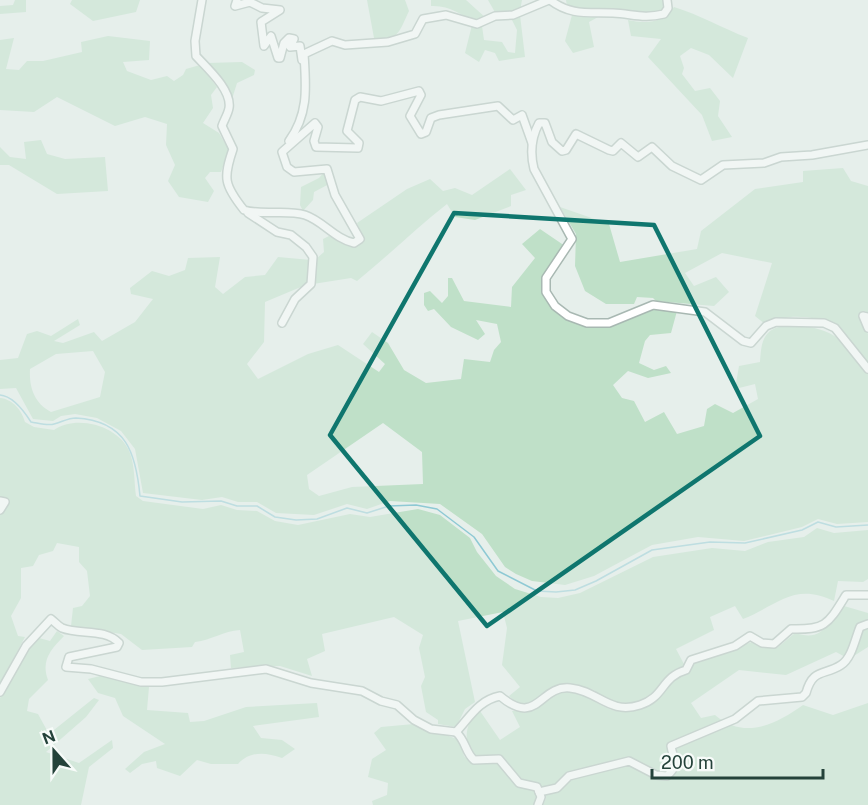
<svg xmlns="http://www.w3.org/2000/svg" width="868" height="805" font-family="'Public Sans',sans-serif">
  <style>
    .green { fill: #bfe0c8; fill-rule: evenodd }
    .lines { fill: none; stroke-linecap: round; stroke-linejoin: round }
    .stream { stroke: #8ec9d4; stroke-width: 1.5 }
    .minor-casing { stroke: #a8b8b2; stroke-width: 10 }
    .minor { stroke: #fff; stroke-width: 7 }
    .marked { fill: none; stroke: #0f766e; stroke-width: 4.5; stroke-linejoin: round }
  </style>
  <rect width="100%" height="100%" fill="#e6efeb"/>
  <!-- green -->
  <g class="green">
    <path d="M15,0h11v12l-26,2v-8l13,-1z"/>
    <path d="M72,0h68l-4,12 -43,9 -23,-17z"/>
    <path d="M367,0h38l4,11c-10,21 -10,30 -35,27z"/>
    <path d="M431,0h35l21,19 -10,3c-17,-7 -27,-17 -46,-16z"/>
    <path d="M488,0h34l-2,11 -24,3z"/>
    <path d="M566,0h97l1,8c-13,13 -78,4 -97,-2z"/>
    <path d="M674,7c26,8 48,21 74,31l-15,40 -24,-23 -18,-7 -11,8 4,12 -2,6 13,17 15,-3 10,13 -2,15 14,21 -20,4 -10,-26 -54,-58 13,-18 -30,-3 -3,-16c18,4 35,3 46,-13z"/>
    <path d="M520,15l5,42 -26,4 -4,-8 -10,-3 -6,12 -14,-9 7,-28 10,1 2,14 18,2 6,10 7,1 2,-23 -6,-12z"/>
    <path d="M572,15l28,1 -11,6 5,25 -21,6 -8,-12z"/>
    <path d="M108,36l42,5 -1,19 -26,2 4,9 24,9 16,-4 7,5 9,-6 3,-6 14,-4 17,22 -6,8 2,13 -10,15 16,10 10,17 -8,22h-11l-5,6 9,13 -6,11 -29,-5 -11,-16 7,-16 -9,-20 1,-21 -22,-7 -30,9 -58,-29 -23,15 -34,-2v-70l14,-2 -8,31 13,1 8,-9h16l39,-9 -1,-10z"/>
    <path d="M242,62l13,8 -1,5 -17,8 -5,16 -25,-36z"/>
    <path d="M41,140l6,14 18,5 40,-2 3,34 -51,3 -48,-29h-9v-18l10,10 16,2 -2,-17z"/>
    <path d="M843,168l8,13 17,5v127l-3,-2 -5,5 8,18v30l-33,-40c-22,-8 -48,-11 -70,0l-10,-8 17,-53 -50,-10 -37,20 9,13 22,-9 13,15 -15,14 -58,-5 -3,-3 -16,-1 -3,7h-28l-21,-13 -10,-25 1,-32 -16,-27 49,17 11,38 77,-13 4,-18 54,-42 48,-7v-11z"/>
    <path d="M510,169l16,21 -15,5v11l-36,14 -20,-3 -8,-13c-32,25 -59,52 -90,77l-6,-3 -38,6 3,-25 8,-7 -1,-13 6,-3 24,9 10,-6 -6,-16 50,-34 23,-10 13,12 12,-3 17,7z"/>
    <path d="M326,170l5,13 -17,9 -1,8 -10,11 -3,-6 1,-18 18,-9z"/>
    <path d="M540,229l25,17c-14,16 -30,35 -16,56 17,26 53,31 81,17 9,-4 14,-11 25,-11 7,0 15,2 22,3l-6,22 -21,2 -5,6 -6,22 15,7 12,-4 5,7 -23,5 -20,-7 -15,14 9,13 12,3 11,21 19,-10 13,22 27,-8 3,-17 8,-5 18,9 25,-14 -3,-15 -20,5 4,-23 21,-4c1,-11 1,-24 10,-31 15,-12 58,-4 71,10 10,11 14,21 27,32v149l-31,2 -19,-5 -16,8 -58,14 -46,-4 -46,8 -58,31 -29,9 -33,-4 -16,-7 -11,-7 -23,-33 -42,-30 -50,-3 -23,8 -20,-5 -33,11 -38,-2 -19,-11h-19l-16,-5 -20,3 -59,-7 -8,-44 -14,-18 -24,-13 -22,-4 -14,2 -8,5 -20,-2 -17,-31 -16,1v-29l18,-2 9,-24 10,-3 14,5 27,-17 2,6 -26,16 9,2 31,-11 8,9 33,-19 18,-23 -22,-5 -1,-6 22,-17 17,5 16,-6 3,-12 32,-1 -5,30 8,7 22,-17 20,-2 13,-18 33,3 -3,24 -43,18 -1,40 -17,22 11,15 50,-25 30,-9 41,27 6,-8 -22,-20 9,-12 16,11 16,27 22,13 35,-4 3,-20 26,3 4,-12 7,-8 -4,-18 -21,-4 9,14 -7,6 -27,-13 -17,-18 -6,2 -4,-6v-12l6,-2 12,12 6,-7v-18h4l12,23 47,6 1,-20 23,-29 -13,-14zM93,351l12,21 -5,25 -49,15c-17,-9 -22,-25 -21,-43l26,-15zM383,423l39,29 1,32 -71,3 -33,9 -10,-7 -2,-14z"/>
    <path d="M0,398c13,1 22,13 25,24l9,5 20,3c23,-16 66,-4 76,23 5,14 4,28 6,43l7,5 60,8 18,-4 16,5 20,1 18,10 23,4 52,-11 20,3 48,-8 22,6 30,23 7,14 19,24 19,13 26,8 17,1 22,-5 73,-36 59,-9 33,3 23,-9 36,-5 13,-9 17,5 34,-3v49l-5,3 -25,-1 -4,20c-40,-19 -56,4 -91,18l-8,-13 -25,11 4,13 -38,19 9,17 -16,8 -14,22 -15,7h-31l-15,-13 -23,-4 -46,19 -7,-1 -9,-8 11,-9 -18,-22 5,-37 -4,-16 -45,9 17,81 -10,7 -9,18 -18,-3v-4l-12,-8 -5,-26 4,-9 -6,-29 4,-13 -29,-18 -72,17 3,17 -18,8 5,17 -32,-10 -49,2 -1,-13 14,-3 -4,-22c-17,1 -28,10 -45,12l-3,5 -50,3 -21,-16 -50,-8 2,-18 9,-2 8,-10 -3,-25 -8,-9v-15l-22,-4 -4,8 -14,4 -6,11 -12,2v30l-10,18 7,20 7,1 -25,47v-170l9,-10 -2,-5 -7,-2z"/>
    <path d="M844,606l24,7v34l-19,12 -13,-7 -50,23 -47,-5 -48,33 10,15 14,-3c29,25 60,10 88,-10l30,10 35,-12v102h-325l3,-7 -8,-14 -17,-4 -15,-17 -32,-6c-11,-14 -10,-36 6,-46l20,29 20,-13 -8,-16c31,2 37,-21 59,-19 17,1 30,17 46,19 45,4 44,-28 73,-41l4,-8 58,-20 11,5 14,1 18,-15c31,10 31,-13 49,-27z"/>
    <path d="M57,631l7,5c-14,14 -23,25 -16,44l-19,19 -2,12 11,3 11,20 45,-36 5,2 -13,17 -40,35 33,11 33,-23 1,8 -24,19 -8,38h-81v-107l30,-54 9,-6 11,3z"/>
    <path d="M104,675l45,12 -2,23 41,3 2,9 14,-1 42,-14 71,-4 2,14 -66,9 8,12 21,2 13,9 -13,9c-17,-6 -32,-7 -44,6h-27l-14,-4 -17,16 -23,-8 -1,-7 -14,3 -12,9 -5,-4 19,-17 21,-8 -42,-28 -8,-18 -17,-5 -10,-14z"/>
    <path d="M414,724l46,16 4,16 6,6h29l19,23 18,4 2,8 -2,8h-163l-1,-4 15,-6 1,-12 -20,-6 4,-18 14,-9 -12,-17 7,-6z"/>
  </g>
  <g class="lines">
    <!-- stream -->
    <path class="stream" d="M0,395c13,1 24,16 31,27 7,1 17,4 23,2 8,-2 14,-6 22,-6 51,3 60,36 64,78l42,6 39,-1 16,5h20l18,11 21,3 21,-1 30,-11 20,5 22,-7 27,-1 21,4 37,28 24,34 39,20 19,1 19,-2 21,-9 56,-31 58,-8 35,1 57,-13 16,-8 18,5 32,-2"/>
    <!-- minor casing -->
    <g class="minor-casing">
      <g id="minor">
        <path d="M202,0l-7,41 1,15c11,12 36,34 33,52 -1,6 -5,12 -7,18l11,23c-10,29 -9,36 11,61 20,6 41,-1 61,5 18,6 30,24 49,28l6,-4 -25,-44 -8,-26 -33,3 -7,-5 -5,-15 33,-29 3,4 -4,14 2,6 42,1 1,-5 -12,-12 8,-31 5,-3 21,4 38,-10 2,4 -11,21 11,18 5,-2 5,-14 8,-3 59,-9 15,14 9,-5 10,28"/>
        <path d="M237,0l-2,6 15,-4 12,6 18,2 -19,12 3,24 7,-10 7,22h2l4,-15 5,-5 5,1 -4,8 10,-1 2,14"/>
        <path d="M550,0c21,16 38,12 63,13 20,1 30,6 51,1l4,-6 -1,-8"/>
        <path d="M289,141c20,-28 17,-54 15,-87l28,-13 13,4 43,-3 27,-8 8,-15 23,-4 31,9 18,-8 18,-1 36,-15"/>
        <path d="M868,145l-56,10 -31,2 -17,6 -41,2 -22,15 -29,-14 -20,-19 -14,10 -17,-14 -8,8 -4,-1 -33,-16 -10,16 -4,1 -10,-9 -7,-19h-6c-8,15 -9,30 -5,46l38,70 -26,39v14l9,14 13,10 19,7h22l44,-18 52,7 38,29 8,2 15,-17 10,-4 48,1 11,5 33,41"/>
        <path d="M248,213l29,19 14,3 15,12 7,10 -2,27 -16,15 -13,24"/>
        <path d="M868,317l-5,-1 5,12"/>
        <path d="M0,501l5,1 -5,8"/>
        <path d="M0,692l26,-46 25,-27c4,3 7,7 11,9 18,7 43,0 57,15l-2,4 -48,10 -3,10 25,2 50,13h21l104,-13 45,14 51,8 19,10 16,4 17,15 17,9 25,3c14,-15 23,-32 44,-36 38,32 39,-11 70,-8 29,3 39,27 70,17 25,-8 21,-28 46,-35l5,-10 44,-14 15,-10 12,7 12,1 17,-15c35,1 37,-5 55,-34h22"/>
        <path d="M456,732c10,9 9,20 18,28l25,-1 20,24 18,4 4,10 -3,8"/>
        <path d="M539,792l18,-4 12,-12 60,-15 27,14 11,1c14,-13 6,-16 4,-30l64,-27 23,-18 44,-4 4,-4c7,-25 18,-17 35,-28 11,-7 14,-26 19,-38l8,-3"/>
      </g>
    </g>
    <!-- minor -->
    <use href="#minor" class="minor"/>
  </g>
  <!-- marked area -->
  <path d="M0 0H868V805H0ZM454,213l200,12 106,211 -273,190 -157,-191z" fill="#e6efeb" fill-opacity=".55" fill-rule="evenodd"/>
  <path class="marked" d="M454,213l200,12 106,211 -273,190 -157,-191z"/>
  <!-- north arrow -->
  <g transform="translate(54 751) rotate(339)" stroke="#f7fbf9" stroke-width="4.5" paint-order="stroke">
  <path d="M0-4.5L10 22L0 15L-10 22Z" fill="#24423a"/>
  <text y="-9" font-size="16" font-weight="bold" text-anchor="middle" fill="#24423a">N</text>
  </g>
  <!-- scale -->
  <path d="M652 769v9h171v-9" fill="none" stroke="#24423a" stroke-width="3"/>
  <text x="661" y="769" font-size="18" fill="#24423a" stroke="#f7fbf9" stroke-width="4.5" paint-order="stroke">200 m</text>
</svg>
